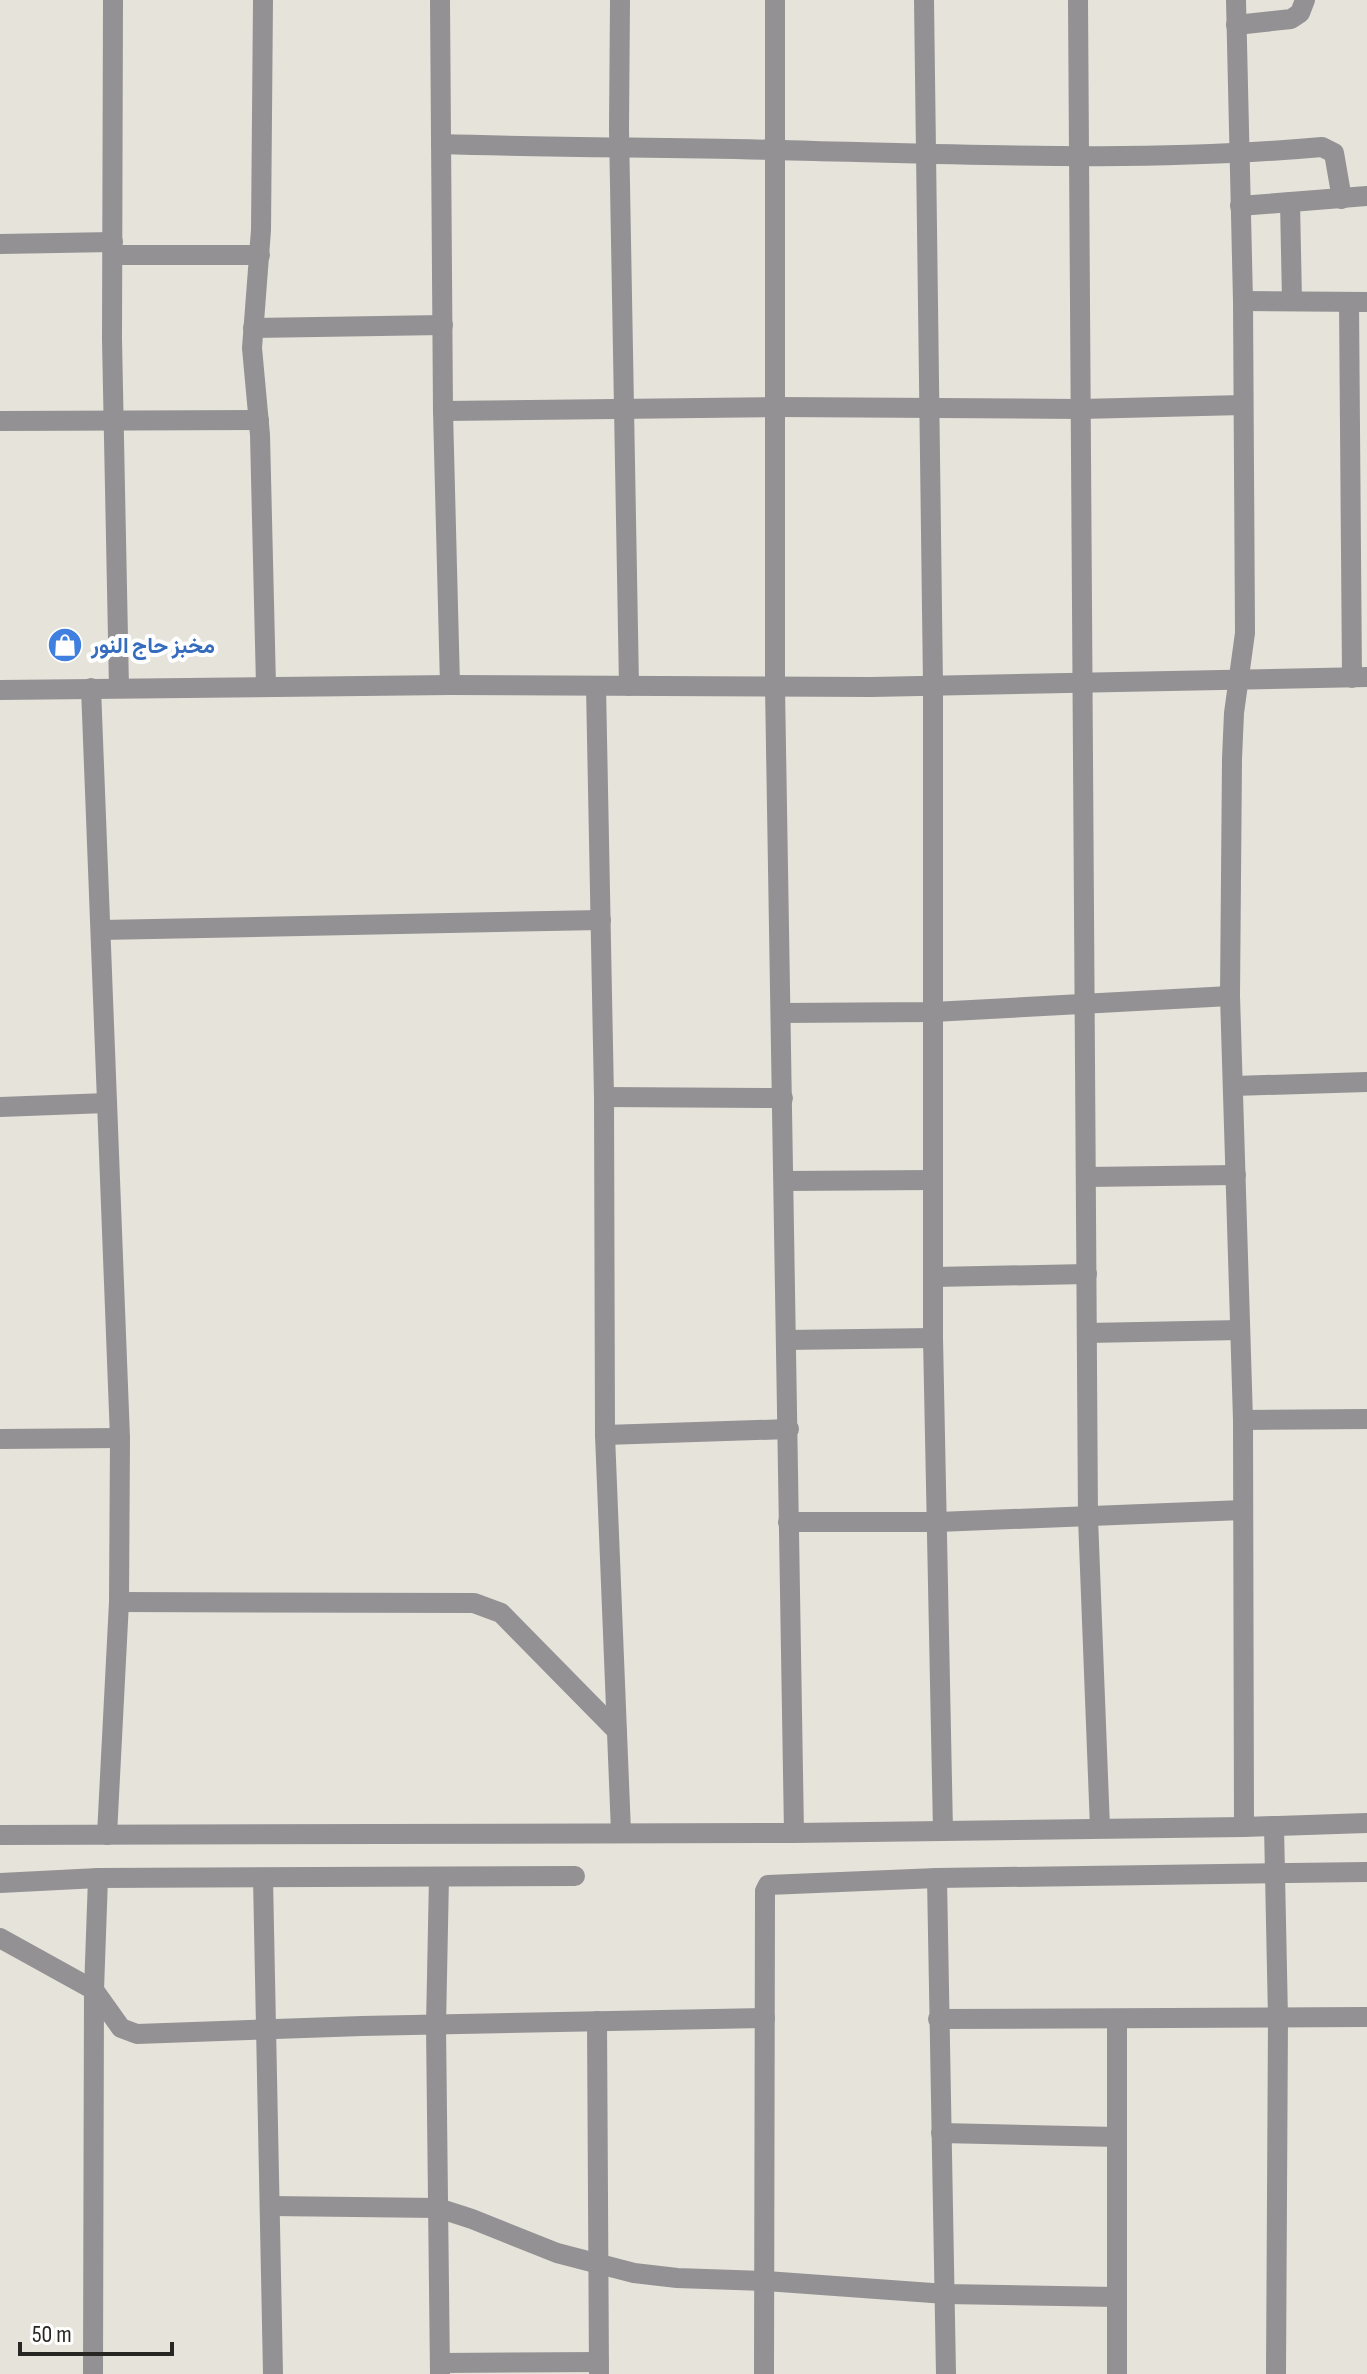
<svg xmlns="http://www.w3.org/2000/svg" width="1367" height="2374" font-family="'Sofia Sans Condensed',Vazirmatn,sans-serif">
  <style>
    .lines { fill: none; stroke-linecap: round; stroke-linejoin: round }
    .minor { stroke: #949194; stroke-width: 20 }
    .labels { text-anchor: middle; stroke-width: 8; stroke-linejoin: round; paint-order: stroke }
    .shop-label { font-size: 22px; font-weight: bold; fill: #366cbe; stroke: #fff; text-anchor: start }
  </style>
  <rect width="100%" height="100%" fill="#e6e3da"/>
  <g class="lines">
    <!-- minor -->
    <g class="minor">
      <path d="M113,0l-1,339 7,349"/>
      <path d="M263,0l-2,230 -9,118 8,87 6,251"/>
      <path d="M440,0l3,411 7,274"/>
      <path d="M620,0l-1,129 10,557"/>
      <path d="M775,0v687l19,1146"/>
      <path d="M924,0l9,685v653l10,493"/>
      <path d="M1078,0l10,1518 12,310"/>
      <path d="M1236,0l7,301 2,332 -11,80 -2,46 -2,237 13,424 1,407"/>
      <path d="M1236,25l55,-6 9,-6 5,-13"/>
      <path d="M441,144c125,4 249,3 374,7 169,4 339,11 507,-4l12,6 8,46"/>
      <path d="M1290,202l2,99"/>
      <path d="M1240,206l127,-10"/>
      <path d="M0,244l113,-2"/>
      <path d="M113,255h147"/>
      <path d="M1243,301l124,1"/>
      <path d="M1349,302l3,376"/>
      <path d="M253,328l190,-3"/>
      <path d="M443,411l334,-4 304,2 162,-4"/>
      <path d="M0,421l259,-1"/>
      <path d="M596,686l8,411 1,338 16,397"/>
      <path d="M91,688l29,750 -1,164 -12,233"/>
      <path d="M0,690l450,-5 421,2 496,-10"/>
      <path d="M101,930l500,-10"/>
      <path d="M781,1013l152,-1 297,-16"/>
      <path d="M1234,1086l133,-4"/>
      <path d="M604,1097l179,1"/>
      <path d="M0,1107l107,-4"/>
      <path d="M1086,1177l150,-2"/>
      <path d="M785,1181l148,-1"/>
      <path d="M934,1277l153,-3"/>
      <path d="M1088,1333l152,-3"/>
      <path d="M786,1340l147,-2"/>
      <path d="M1243,1420l124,-1"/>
      <path d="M605,1435l184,-6"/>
      <path d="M0,1439l120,-1"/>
      <path d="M788,1522h150l305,-12"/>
      <path d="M119,1602l355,1 27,10 116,118"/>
      <path d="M1274,1826l4,192 -2,356"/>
      <path d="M0,1835l794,-2 450,-6 123,-4"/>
      <path d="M439,1877l-3,149 4,348"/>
      <path d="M263,1878l10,496"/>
      <path d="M937,1878l9,496"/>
      <path d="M0,1883l98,-5 477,-2"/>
      <path d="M0,1938l94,52 27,38 16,6 225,-8 403,-8"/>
      <path d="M938,2019l429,-2"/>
      <path d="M597,2021l2,353"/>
      <path d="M941,2133l176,4"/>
      <path d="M270,2206l168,2 34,11 85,34 77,20 43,5 89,3 180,13 170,3"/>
      <path d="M440,2363l159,-1"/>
      <path d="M93,2374l1,-384 4,-112"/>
      <path d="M764,2374l1,-483 3,-6 169,-7 430,-6"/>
      <path d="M1117,2374v-354"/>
    </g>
  </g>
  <!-- icons -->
  <defs>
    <g id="shop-disc" transform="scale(1.8)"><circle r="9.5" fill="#3f7fe0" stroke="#fff"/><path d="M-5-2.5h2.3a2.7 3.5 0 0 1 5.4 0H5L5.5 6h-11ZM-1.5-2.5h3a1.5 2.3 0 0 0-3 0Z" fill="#fff"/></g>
  </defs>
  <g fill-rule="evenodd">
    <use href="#shop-disc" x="65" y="645"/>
  </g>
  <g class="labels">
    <!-- shop labels -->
    <g class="shop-label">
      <text x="91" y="653">مخبز حاج النور</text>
    </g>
  </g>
  <!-- scale -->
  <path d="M20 2342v12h152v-12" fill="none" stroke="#282623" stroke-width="4"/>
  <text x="32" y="2342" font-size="24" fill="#282623" stroke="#ffffff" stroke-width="6" paint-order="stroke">50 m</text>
</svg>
